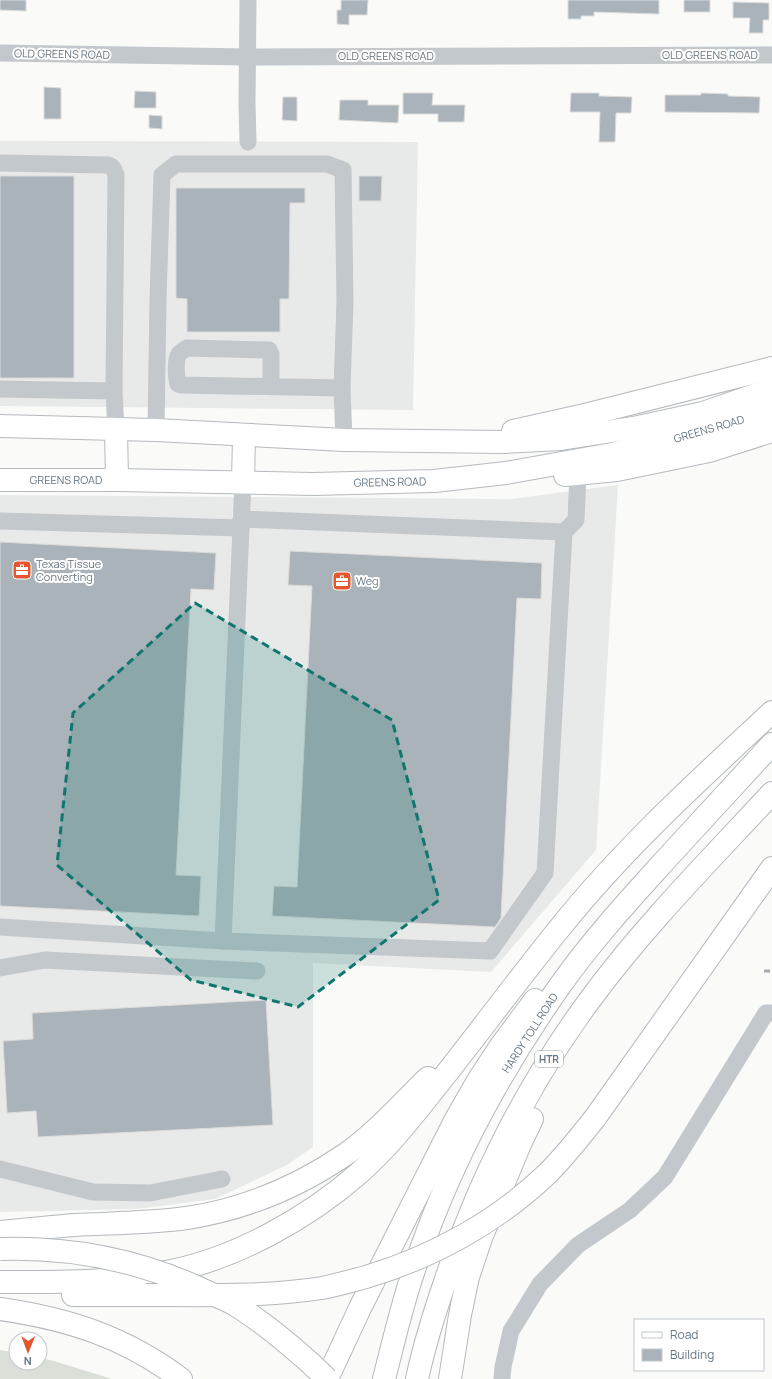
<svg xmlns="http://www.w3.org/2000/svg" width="772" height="1379" font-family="Manrope,sans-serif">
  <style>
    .built { fill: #e8e9e9 }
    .green { fill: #dadfd7 }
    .building { fill: #aab3b9; stroke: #dcdcda }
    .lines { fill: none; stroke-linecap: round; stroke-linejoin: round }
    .major-casing { stroke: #b5babe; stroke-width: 24 }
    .highway-casing { stroke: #b4b9bd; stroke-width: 24 }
    .minor { stroke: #c3c8cc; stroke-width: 17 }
    .major { stroke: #fff; stroke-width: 22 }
    .highway { stroke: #fff; stroke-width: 22 }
    .rail { stroke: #a2aab0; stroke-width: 3; stroke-dasharray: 6 3; stroke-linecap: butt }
    .highway-bridge-casing { stroke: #b4b9bd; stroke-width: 24; stroke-linecap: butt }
    .highway-bridge { stroke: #fff; stroke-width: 22 }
    .marked { fill: #0f766e; fill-opacity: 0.2; stroke: #0f766e; stroke-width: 3; stroke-dasharray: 8 5; stroke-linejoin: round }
    .labels { text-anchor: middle; stroke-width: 4; stroke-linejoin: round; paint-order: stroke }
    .shield { fill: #fff; stroke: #939fa8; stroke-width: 1 }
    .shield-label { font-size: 10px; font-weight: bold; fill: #657683 }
    .street-label { font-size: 11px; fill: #657683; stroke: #fff }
    .poi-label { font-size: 11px; fill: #657683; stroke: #fff; text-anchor: start }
  </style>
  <rect width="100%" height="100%" fill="#fafaf8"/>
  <!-- built -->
  <g class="built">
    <path d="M0,141l418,1 -5,268 -413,-4z"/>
    <path d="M618,485l-22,365 -105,122 -178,-9v184l-26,18 -72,34 -78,10 -137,3v-717l512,4z"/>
  </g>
  <!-- green -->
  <path class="green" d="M0,1350l16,3v10h24v-5l14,3 58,18h-112z"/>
  <!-- building -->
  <g class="building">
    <path d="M0,0h26v11l-26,-1z"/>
    <path d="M341,0h27l-1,15h-18v10l-12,-1v-14h4z"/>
    <path d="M568,0h91v14l-65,-2v4h-13v3h-13z"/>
    <rect x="684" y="0" width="26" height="12"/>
    <path d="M733,2l36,1v17h-6v13h-14l1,-15h-17z"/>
    <path d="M44,87l17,1v31h-17z"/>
    <path d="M135,91l21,1v16h-22z"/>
    <path d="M403,93h30l-1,12h33l-1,17h-26v-8h-35z"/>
    <path d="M571,93h28v3l33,1 -1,16h-15l-1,29h-16l1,-30h-30z"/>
    <path d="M701,93l27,1v2l32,1 -1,16 -94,-1v-17h36z"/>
    <path d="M283,97h14v24l-15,-1z"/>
    <path d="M340,100h28v5h31l-1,18 -59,-3z"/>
    <path d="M149,115l13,1v13l-13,-1z"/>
    <rect x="0" y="176" width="74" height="202"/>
    <path d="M359,176h23l-1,25h-22z"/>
    <path d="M176,188h129v15h-15l-1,96h-9v33h-93v-33l-11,-1z"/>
    <path d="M0,542l216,11 -2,37 -23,-1 -15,286 25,1 -2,40 -199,-10z"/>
    <path d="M290,551l252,12 -1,36 -24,-1 -16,320 -6,9 -223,-11 2,-30 23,1 15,-301 -24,-1z"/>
    <path d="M266,1000l7,125 -235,12 -2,-26 -29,2 -4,-72 30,-2 -1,-26z"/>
  </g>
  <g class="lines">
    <!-- major casing -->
    <g class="major-casing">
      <g id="major">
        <path d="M0,426l156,4 188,10 160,2 57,-3 77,-12 65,-14 69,-24"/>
        <path d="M116,430l1,50"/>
        <path d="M513,431l72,-16 187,-47"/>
        <path d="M565,475l52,-5 92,-19 63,-20"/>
        <path d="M0,480h117l196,4 121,-3 72,-8 106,-19 84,-21 76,-23"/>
        <path d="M243,482l1,-46"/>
      </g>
    </g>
    <!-- highway casing -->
    <g class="highway-casing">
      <g id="highway">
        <path d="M595,1118l177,-250"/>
        <path d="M0,1232c25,-2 50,-5 75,-7 38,-2 75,-2 112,-7 58,-9 111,-31 159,-64 30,-21 56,-51 82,-76"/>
        <path d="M0,1282c57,0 115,1 171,-11 65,-13 137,-53 187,-97 29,-25 53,-56 77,-86 43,-54 84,-110 128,-164 62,-77 136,-144 209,-212"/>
        <path d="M73,1295h73"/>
        <path d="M0,1309c69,10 125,28 181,70"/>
        <path d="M327,1379l33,-71 96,-189 23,-40 21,-32 35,-47"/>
        <path d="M384,1379c9,-35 17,-71 29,-106 33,-102 85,-199 146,-286 33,-47 72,-89 110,-131 34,-37 69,-75 103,-112"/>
        <path d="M417,1379c7,-33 17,-65 28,-97 34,-102 83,-199 147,-285 54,-73 119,-138 180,-204"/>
        <path d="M450,1379l10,-64 8,-38 13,-39 39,-94 12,-25"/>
      </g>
    </g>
    <!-- minor -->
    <g class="minor">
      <path d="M0,53l248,4 524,-2"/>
      <path d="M248,142l-1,-39 1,-103"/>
      <path d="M0,163l107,2c6,1 7,4 9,10l-2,216"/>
      <path d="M271,387v-33l-2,-4 -82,-2c-3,2 -6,3 -8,6 -4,6 -3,23 -1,30l3,1 161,3"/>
      <path d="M0,389l114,2 2,39"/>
      <path d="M156,430l2,-131 4,-124 14,-11h151l16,6 2,132 -3,86 2,52"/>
      <path d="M241,519l323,13 -19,341 -55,78 -267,-10 18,-413 2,-46"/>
      <path d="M0,521l241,7"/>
      <path d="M564,532l12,-12 2,-46"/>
      <path d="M0,927l223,14"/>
      <path d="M0,968l45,-8 212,11"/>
      <path d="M0,1169l93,23 57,1 72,-14"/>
      <path d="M502,1379l1,-12 8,-36 29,-47 38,-39 52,-35 35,-33 101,-164h6"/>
    </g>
    <!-- major -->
    <use href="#major" class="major"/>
    <!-- highway -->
    <use href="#highway" class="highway"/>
    <!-- rail -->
    <path class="rail" d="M764,971h8"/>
    <!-- highway-bridge casing -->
    <g class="highway-bridge-casing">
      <g id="highway-bridge">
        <path d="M0,1249c70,-2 138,11 201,40 10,5 21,9 31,14 22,13 42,29 61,45 12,10 23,20 34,31"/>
        <path d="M146,1295c59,0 118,2 176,-7 15,-3 29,-7 44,-11 67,-20 131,-55 182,-104 17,-17 32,-36 47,-55"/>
      </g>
    </g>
    <!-- highway-bridge -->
    <use href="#highway-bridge" class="highway-bridge"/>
  </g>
  <!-- marked area -->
  <path class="marked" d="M195,603l197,117 47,180 -141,107 -107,-27 -134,-115 16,-152z"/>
  <!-- icons -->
  <defs>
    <g id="office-square" transform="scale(1)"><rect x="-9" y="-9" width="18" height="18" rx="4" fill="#e4572e" stroke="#fff"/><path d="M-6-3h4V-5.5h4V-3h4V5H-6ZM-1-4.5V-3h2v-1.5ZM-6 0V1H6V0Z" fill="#fff"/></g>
  </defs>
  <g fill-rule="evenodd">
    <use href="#office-square" x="22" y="570"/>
    <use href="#office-square" x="342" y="581"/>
  </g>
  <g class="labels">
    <!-- shield labels -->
    <rect class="shield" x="535" y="1051" width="28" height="16" rx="3"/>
    <g class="shield-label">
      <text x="549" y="1063">HTR</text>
    </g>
    <!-- street labels -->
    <g class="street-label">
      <text transform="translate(62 54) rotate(1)" y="4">OLD GREENS ROAD</text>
      <text x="710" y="59">OLD GREENS ROAD</text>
      <text x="386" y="60">OLD GREENS ROAD</text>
      <text transform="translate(709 429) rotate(-16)" y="4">GREENS ROAD</text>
      <text x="66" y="484">GREENS ROAD</text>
      <text transform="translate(390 482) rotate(-1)" y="4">GREENS ROAD</text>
      <text transform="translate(530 1033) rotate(-57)" y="4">HARDY TOLL ROAD</text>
    </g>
    <!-- poi labels -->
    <g class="poi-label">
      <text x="36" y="568">Texas Tissue<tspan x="36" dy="13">Converting</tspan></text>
      <text x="356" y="585">Weg</text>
    </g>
  </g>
  <!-- legend -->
  <rect x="634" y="1319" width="130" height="52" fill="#ffffff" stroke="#c1c8cd"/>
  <rect x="642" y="1332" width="20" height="6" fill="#ffffff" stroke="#c1c8cd"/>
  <text x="670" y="1339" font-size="12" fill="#657683">Road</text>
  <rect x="642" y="1349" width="20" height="12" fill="#aab3b9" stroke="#c1c8cd"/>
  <text x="670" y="1359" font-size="12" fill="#657683">Building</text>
  <!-- north arrow -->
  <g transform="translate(28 1351) rotate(181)"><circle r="19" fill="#ffffff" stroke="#c1c8cd"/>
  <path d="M0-3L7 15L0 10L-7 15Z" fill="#e4572e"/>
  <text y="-6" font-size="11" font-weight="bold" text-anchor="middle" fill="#657683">N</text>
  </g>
</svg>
